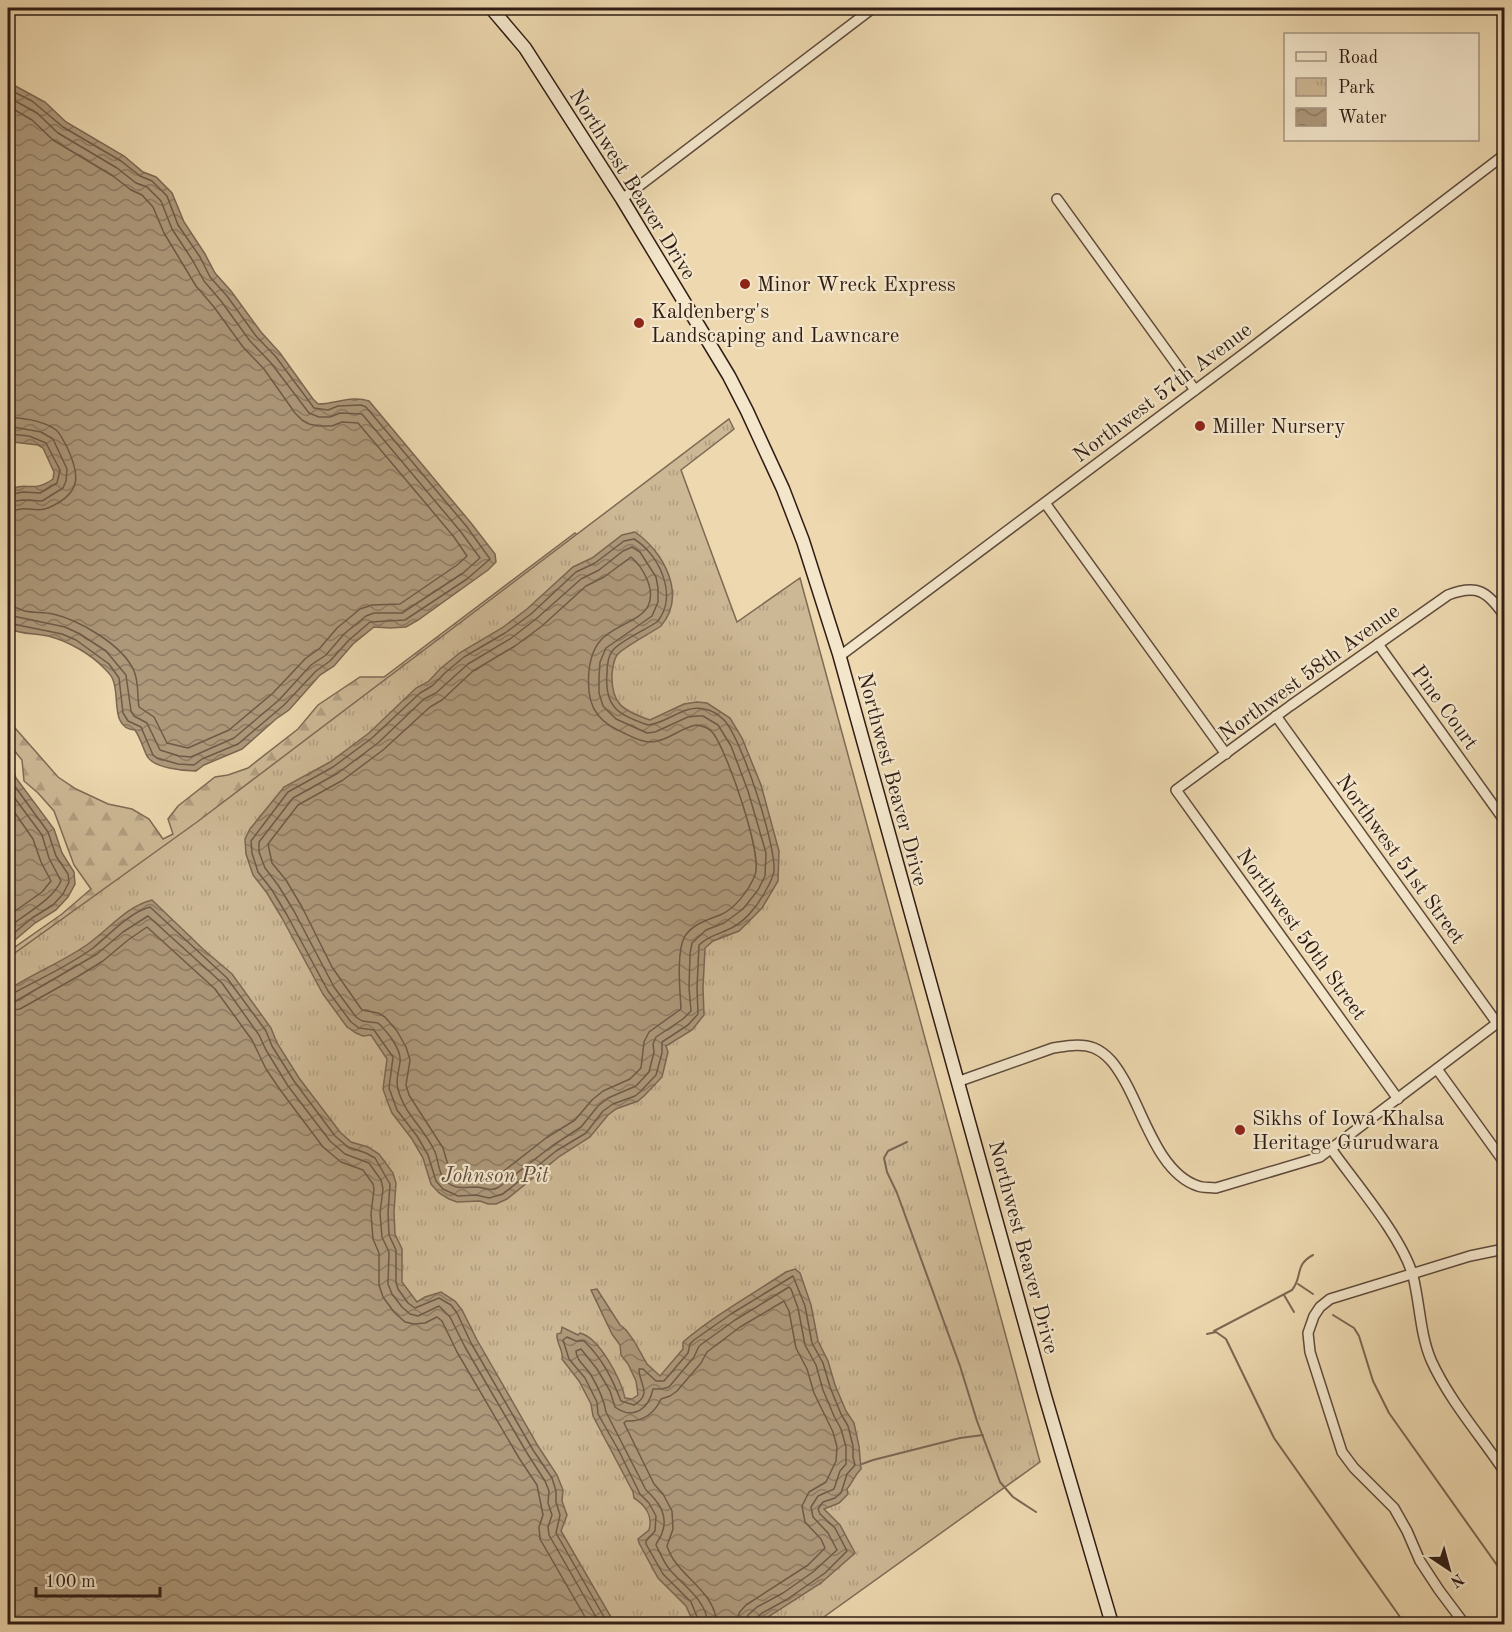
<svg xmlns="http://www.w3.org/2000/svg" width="1512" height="1632" font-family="'Old Standard TT',serif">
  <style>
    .forest { fill: url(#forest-firs); stroke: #7e6a54; stroke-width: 1.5 }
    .park { fill: url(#park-tufts); stroke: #7e6a54; stroke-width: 1.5 }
    .water { fill: url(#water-waves); stroke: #7b6651; stroke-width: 1.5 }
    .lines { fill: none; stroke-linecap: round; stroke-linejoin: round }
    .shore { stroke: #6e5a47; stroke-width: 1.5 }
    .stream { stroke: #7b6651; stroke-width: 2 }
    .minor-casing { stroke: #5f4b3b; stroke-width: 12 }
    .secondary-casing { stroke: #301c14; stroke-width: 15 }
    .minor { stroke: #f3e6cb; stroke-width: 9 }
    .secondary { stroke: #f3e6cb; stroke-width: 12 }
    .poi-dot { fill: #8f2418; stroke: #f3e6cb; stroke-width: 2 }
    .labels { text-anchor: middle; stroke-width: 4.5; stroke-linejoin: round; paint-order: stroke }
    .street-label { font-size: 21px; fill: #301c14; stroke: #f3e6cb }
    .poi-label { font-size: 21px; fill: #301c14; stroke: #f3e6cb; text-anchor: start }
    .park-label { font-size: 21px; font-style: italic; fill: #5f4b3b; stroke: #f3e6cb }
  </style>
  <defs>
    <pattern id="forest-firs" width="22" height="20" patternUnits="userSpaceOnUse" patternTransform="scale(1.5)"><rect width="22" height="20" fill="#cdb895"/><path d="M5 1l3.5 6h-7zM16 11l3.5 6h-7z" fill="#b09e80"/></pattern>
    <pattern id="park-tufts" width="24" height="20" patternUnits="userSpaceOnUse" patternTransform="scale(1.5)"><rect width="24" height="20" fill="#cdb895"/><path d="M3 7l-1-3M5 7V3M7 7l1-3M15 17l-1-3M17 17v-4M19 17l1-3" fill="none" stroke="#b09e80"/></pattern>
    <pattern id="water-waves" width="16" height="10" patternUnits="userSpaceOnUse" patternTransform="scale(1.5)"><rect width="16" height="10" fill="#ad987a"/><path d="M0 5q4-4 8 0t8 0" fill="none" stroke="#8d7b63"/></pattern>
  </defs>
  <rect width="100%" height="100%" fill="#edd8af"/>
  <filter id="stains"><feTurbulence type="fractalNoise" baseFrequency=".00333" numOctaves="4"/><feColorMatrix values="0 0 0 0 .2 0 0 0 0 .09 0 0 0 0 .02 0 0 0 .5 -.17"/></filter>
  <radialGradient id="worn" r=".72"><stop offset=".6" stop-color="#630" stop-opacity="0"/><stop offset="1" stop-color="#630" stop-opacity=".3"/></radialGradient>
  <!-- forest -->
  <path class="forest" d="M575,533l24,18 -591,432v-31l54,-38 29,-25 -17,-24 -20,-54 -16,-18 -14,-12 -2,-21 -14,-17v-23l50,57 18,12 32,15 24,5 17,10 14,20 10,-5 -5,-15 10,-13 37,-29 13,-2 20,-7 50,-39 20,-24 42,-28h24z"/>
  <!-- park -->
  <path class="park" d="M729,419l5,10 -53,41 56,152 63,-44 240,884 -226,162h-806v-666l189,-136z"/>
  <!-- water -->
  <g class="water">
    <path d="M8,82l37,20 21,20 58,34 19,16 13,5 16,16 12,29 21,32 10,19 16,18 30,41 19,21 33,46 5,5c17,0 34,-9 51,-3l102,122 24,31 1,8 -8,8 -70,50 -12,7 -16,1 -16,-1 -21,17 -19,22 -14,9 -31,35 -13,9 -34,30 -38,16 -8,6c-12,0 -43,-3 -49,-15 -4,-8 -6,-17 -12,-26 -25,-1 -15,-35 -22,-50 -1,-4 -6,-9 -8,-11 -14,-15 -37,-28 -57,-33 -14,-3 -27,-1 -40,-8v-137c17,-11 25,3 45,-12l1,-7 -11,-24 -5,-3 -25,-3 -5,-4 3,-5 -3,-1z"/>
    <path d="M635,532c29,20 52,63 26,94 -10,7 -39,22 -44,29 -4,6 -4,13 -5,19 -1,31 11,36 38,46l34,-16 13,-2 10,1 23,15 12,20 19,47 18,66 -1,30 -16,27 -23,23 -26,10 -8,7 -2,40 1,27 -12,15 -26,16 2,6 -6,25 -18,19 -6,5 -22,8 -8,6 -18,22 -30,19 -53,43 -11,5h-8l-8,-3 -23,1 -8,-3 -10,-6 -8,-9 -8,-26 -11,-19 -20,-26 -4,-10 -5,-14 4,-30 -16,-24 -8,1 -7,-3 -9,-6 -24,-33 -41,-76 -15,-25 -14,-18 -7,-21 -1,-15 5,-10 34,-42 46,-25 39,-29 47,-45 12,-6 13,-14 20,-16 41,-24 25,-19 46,-42 19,-9 30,-23z"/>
    <path d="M8,756l8,22 38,51 8,24 12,19 1,12 -7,13 -12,13 -21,13 -27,23z"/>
    <path d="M152,900l52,50 28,24 39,54 6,15 22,35 41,54 11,10 17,5 11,7 14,19 3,10 -2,29 1,22 7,15v33l15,20 8,-5 16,-5 14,9 7,9 15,30 61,106 19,29 6,15 -1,11 5,14 -6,16 54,93h-607v-634c25,-17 55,-28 80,-46 21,-15 39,-38 64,-44z"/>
    <path d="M795,1269l5,4 11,32 7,36 10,20 7,24 11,26 8,12 5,23 2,23c-8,8 -7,12 -14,20l1,5 -9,9 -15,6 16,16 15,28 -34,30 -64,41h-63l-8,-18 -28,-28 -19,-35 -1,-4 11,-9c4,-14 -4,-25 -15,-32l-1,-6 -40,-76 -2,-12 -12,-23 -17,-22c2,-8 -6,-16 -5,-25l4,-1 1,-6 16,8 2,-2c20,5 41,47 45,65l7,1 6,-4 -2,-14 -8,-17 -7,-9 -1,-10 -8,-11 -21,-44 6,-1 23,36 6,5 8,11 13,23 13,12 23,-27v-7c32,-27 68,-47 103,-70z"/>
  </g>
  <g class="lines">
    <!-- shore -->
    <g class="shore">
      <path d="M8,89l24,12 31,26 58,34 19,15 12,5 15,15 11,29 22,32 10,20 17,19 29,40 20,21 38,51 14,2 10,-4 23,-1 5,2 101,120 23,32 -23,20 -62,41 -35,2 -21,18 -19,21 -14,10 -32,34 -46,39 -36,15 -8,6 -16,-1 -21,-6 -4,-3 -12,-28 -13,-6 -5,-8 -4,-35 -10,-14 -33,-24 -14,-6 -54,-11"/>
      <path d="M8,97l29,16 21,20 59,35 19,15 11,4 14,14 11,28 21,32 11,20 17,20 29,40 21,22 38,50 10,4h11l10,-4 22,1 99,118 19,26 -17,15 -61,40h-28l-8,3 -22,18 -18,21 -15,10 -32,35 -45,38 -43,19 -12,-1 -19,-6 -13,-27 -13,-7 -3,-5 -5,-36 -20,-24 -26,-17 -15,-7 -57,-12"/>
      <path d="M8,106l24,14 21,20 60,36 18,14 11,5 11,12 11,26 32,53 18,21 29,40 21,22 31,44 7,7 7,4 9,2h14l10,-4 16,1 96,114 13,19 -10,9 -57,39 -28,1 -12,4 -23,19 -17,20 -15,11 -32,34 -44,37 -41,18 -21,-5 -13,-26 -15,-10c-2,-11 0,-25 -5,-36 -11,-26 -55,-51 -81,-57 -9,-2 -19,-1 -28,-3 -6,-2 -11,-5 -17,-5"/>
      <path d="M8,417c15,1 35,3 48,13 5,4 6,9 10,15 14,29 17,48 -18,63 -9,4 -18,0 -27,1 -5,1 -9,2 -13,2"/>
      <path d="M8,426l33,6 12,7 14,30 -1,12 -3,7 -21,13 -19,-1 -15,2"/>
      <path d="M8,434l21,2 17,7 14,27 -3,13 -17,10 -17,-1 -15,3"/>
      <path d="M634,539c25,15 45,57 23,83 -12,8 -35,18 -44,28 -5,6 -6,16 -6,23 -3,34 11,42 41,52 20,-2 36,-21 56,-16 7,1 15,6 20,11 18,19 52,125 50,151 -1,7 -5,14 -9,21 -8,15 -22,32 -38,38 -10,5 -19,6 -28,15l-2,43 1,26 -10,11 -26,17v11l-6,22 -16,17 -5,4 -22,8 -10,7 -17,22 -30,18 -53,43 -14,4 -13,-3 -18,1 -15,-7 -7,-8 -8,-26 -11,-19 -20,-26 -8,-22 4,-31 -19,-27 -15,-2 -8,-6 -23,-31 -41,-76 -15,-25 -14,-18 -6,-19 -1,-12 37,-49 45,-25 39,-29 48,-45 12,-7 14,-14 18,-15 41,-24 26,-19 45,-42 19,-9 29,-22z"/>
      <path d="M632,547l8,5 16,25 2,11v14l-6,14 -46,32 -6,14 -1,16v15l4,13 13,13 31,14 8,-1 33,-15 9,-1h6l15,9 13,21 17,45 18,62 -1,23 -7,14 -15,19 -19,14 -18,7 -14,13 -2,11 -1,34 2,23 -8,8 -27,18 -3,7 1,8 -5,20 -13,14 -28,12 -10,8 -17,21 -29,19 -53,41c-9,5 -13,1 -22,0 -11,0 -21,3 -30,-5 -9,-8 -8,-20 -12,-30 -10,-23 -31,-38 -37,-63 -3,-9 1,-18 2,-27 2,-12 -13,-31 -22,-39l-16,-2 -6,-4 -22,-30 -40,-76 -16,-26 -13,-17 -6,-16v-10l34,-44 45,-25 40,-30 46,-44 12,-6 32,-29 42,-25 26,-20 45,-40 18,-9 24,-19z"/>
      <path d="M631,557c12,10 25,33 17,49 -7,15 -38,21 -48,35 -14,17 -16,57 -2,74 7,9 16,13 26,18 8,4 17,9 26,9 17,0 31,-15 47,-17 6,1 12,3 16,8 14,18 50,122 42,142 -6,15 -20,34 -35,40 -13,5 -27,9 -35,21 -9,15 -5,55 -4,73l-32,23 -5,10 -3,26 -11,11 -27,12 -11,9 -17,20 -29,18 -55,43 -14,-3 -16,1 -11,-7 -7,-24 -34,-53 -3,-10 4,-25 -4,-13 -9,-16 -12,-14 -7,-4 -16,-3 -30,-43 -30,-60 -16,-27 -14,-17 -4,-19 30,-39 45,-25 40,-30 47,-43 12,-7 31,-29 42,-25 27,-20 44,-40 18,-9z"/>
      <path d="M8,773l3,8 37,51 8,24 12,18 1,8 -6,12 -10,11 -21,13 -24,20"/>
      <path d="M8,789l34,46 7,23 12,23c-9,20 -37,33 -53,47"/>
      <path d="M8,803l25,36 8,23 10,19 -9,11 -34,24"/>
      <path d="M8,995l4,-1c27,-15 57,-28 81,-46 16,-13 37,-36 57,-41l77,71 39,53 6,15 22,35 41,55 13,11 18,6 9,5 15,26 -2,29 1,22 7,15v32l2,7 10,14 7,5 24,-10 12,7 6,8 14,30 62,107 19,28 4,13v11l4,13 -4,18 52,91"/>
      <path d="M8,1002l8,-1 81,-47 26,-22 25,-16 74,67 37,52 7,15 22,36 42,55 15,13 24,9 12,17 2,9 -3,24 2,24 7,15 -1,32 4,10 10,13 8,7 8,2 21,-10 11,11 15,30 62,106 18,28 4,10 -1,12 4,12 -4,12 1,8 51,89"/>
      <path d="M8,1011l12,-2 57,-32 26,-16 25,-21 19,-13 68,62 37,51 14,29 15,22 42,56 18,15 22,8 10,14 1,5 -3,25 2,25 6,14v32l4,12 11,15 11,10 9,2 11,-1 12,-6 5,4 15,31 62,106 18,27 6,30 -4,12 1,12 49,85"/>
      <path d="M700,1624l-9,-22 -28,-28 -17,-30v-3l9,-10 1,-15 -7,-13 -9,-9 -21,-43 -21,-37 -1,-12 -12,-24 -16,-19 -6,-19 4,-3 9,4h8c18,17 28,37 37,60l13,4c19,-11 5,-21 5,-36h4l13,12h8l24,-28 2,-9 4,-4 37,-26 62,-38 12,30 7,37 11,20 7,24 11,27 7,12 5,20v11l2,8 -8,9 -6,19 -6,5 -12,4 -5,7 2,5 15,14 12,23 -22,22 -39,27 -24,13 -7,6 -1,5"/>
      <path d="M708,1624c-2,-24 -23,-37 -38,-54 -6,-7 -10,-17 -14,-25 1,-4 5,-8 6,-12 7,-18 -4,-32 -16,-43l-40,-78c-2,-13 -8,-25 -15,-37 -5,-9 -15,-14 -15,-24l5,-2 16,20 13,22 5,16c19,14 34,1 38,-18h9l7,-2 25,-30 5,-11 36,-26 54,-33 2,2 7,19 7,37 11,20 7,25 11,26 7,13 5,18v17l-6,7 -6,18 -16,7 -7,11 2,10 15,16 9,17 -24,22 -30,21 -26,14 -9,8 -2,9"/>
      <path d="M717,1624c-2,-28 -26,-41 -41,-61 -4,-5 -7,-11 -9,-17l6,-17 -1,-18 -9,-17 -9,-10 -30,-61 2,-2c16,1 28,-7 35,-22l9,-3 7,-5 24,-28 6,-11 33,-25 44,-26 5,10 7,37 11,21 7,24 19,39 4,15 -1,14 -10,21 -17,10 -7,14 3,16 16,17 4,9 -17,17 -62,40 -7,8 -2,11"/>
    </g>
    <!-- stream -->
    <g class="stream">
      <path d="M907,1142l-19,9 -4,7 3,14 10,21 63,173 17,55 23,61 13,15 23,15"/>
      <path d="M1298,1284l15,10"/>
      <path d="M1284,1295l10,17"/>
      <path d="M1333,1315l21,13 5,8 14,45 16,32 115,162"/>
      <path d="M1214,1331l78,-41c11,-13 2,-25 21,-35"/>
      <path d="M1207,1334l9,-2 10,7 48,99 131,186"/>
      <path d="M862,1464l11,-4 87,-22 23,-3"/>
    </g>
    <!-- minor casing -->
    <g class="minor-casing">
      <g id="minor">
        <path d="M622,199l251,-191"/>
        <path d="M1057,199l138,191"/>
        <path d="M1045,503l181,251"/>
        <path d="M1378,644l126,176"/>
        <path d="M840,656l406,-304 258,-197"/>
        <path d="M1276,716l221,307"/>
        <path d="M1437,1069l67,93"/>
        <path d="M957,1082l96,-34c14,-2 28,-5 41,0 14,6 22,18 29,30 20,33 35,95 75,108 5,2 12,1 18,2l104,-31 184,-139"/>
        <path d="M1398,1099l-222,-309 114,-84 158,-111c29,-11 39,-4 56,20"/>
        <path d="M1332,1150c24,34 70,87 81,126 7,28 7,58 18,84 18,40 49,75 73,111"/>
        <path d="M1471,1624l-8,-2 -24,-32 -19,-29 -13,-30 -13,-23 -40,-40 -12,-16 -32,-100 -2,-19 6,-17 6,-9 10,-8 140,-43 34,-7"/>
        <path d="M1500,1624l4,-2"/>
      </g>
    </g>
    <!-- secondary casing -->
    <g class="secondary-casing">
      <path id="secondary" d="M491,8l34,40 97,151 107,177 18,35 36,78 20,52 36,113 206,742 67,228"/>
    </g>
    <!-- minor -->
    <use href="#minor" class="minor"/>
    <!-- secondary -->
    <use href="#secondary" class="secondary"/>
  </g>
  <!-- markers -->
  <g class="poi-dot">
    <circle cx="745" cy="284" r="6"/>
    <circle cx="639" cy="323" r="6"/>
    <circle cx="1200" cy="426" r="6"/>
    <circle cx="1240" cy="1130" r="6"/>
  </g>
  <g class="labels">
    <!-- street labels -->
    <g class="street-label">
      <text transform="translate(633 184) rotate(58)" y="7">Northwest Beaver Drive</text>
      <text transform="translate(1162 392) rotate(-37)" y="7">Northwest 57th Avenue</text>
      <text transform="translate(1309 672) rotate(-36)" y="7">Northwest 58th Avenue</text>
      <text transform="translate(1445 707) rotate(54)" y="7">Pine Court</text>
      <text transform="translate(893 779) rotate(75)" y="7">Northwest Beaver Drive</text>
      <text transform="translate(1401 859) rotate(54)" y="7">Northwest 51st Street</text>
      <text transform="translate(1302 934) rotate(54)" y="7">Northwest 50th Street</text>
      <text transform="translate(1024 1247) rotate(75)" y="7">Northwest Beaver Drive</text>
    </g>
    <!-- poi labels -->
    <g class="poi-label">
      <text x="757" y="291">Minor Wreck Express</text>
      <text x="651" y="318">Kaldenberg's<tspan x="651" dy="24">Landscaping and Lawncare</tspan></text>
      <text x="1212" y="433">Miller Nursery</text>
      <text x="1252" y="1125">Sikhs of Iowa Khalsa<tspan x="1252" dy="24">Heritage Gurudwara</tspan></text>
    </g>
    <!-- park labels -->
    <g class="park-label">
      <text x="495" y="1182">Johnson Pit</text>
    </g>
  </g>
  <!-- margin -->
  <rect width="1512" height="1632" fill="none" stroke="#edd8af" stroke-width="30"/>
  <rect x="9" y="9" width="1494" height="1614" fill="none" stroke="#301c14" stroke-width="3"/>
  <rect x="15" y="15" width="1482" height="1602" fill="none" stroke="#301c14" stroke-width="1.5"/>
  <!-- legend -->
  <rect x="1284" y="33" width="195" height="108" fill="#f3e6cb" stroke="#a59582" stroke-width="1.5"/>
  <rect x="1296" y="52" width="30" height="9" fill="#f3e6cb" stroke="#a59582" stroke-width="1.5"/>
  <text x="1338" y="63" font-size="18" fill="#301c14">Road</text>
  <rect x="1296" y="78" width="30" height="18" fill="url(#park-tufts)" stroke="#a59582" stroke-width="1.5"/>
  <text x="1338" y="93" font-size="18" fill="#301c14">Park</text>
  <rect x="1296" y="108" width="30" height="18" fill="url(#water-waves)" stroke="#a59582" stroke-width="1.5"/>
  <text x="1338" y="123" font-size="18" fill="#301c14">Water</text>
  <!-- north arrow -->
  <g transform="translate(1449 1569) rotate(144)" stroke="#f3e6cb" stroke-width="4.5" paint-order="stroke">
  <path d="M0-4.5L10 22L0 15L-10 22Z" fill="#301c14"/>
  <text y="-9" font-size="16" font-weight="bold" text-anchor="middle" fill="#301c14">N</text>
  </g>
  <!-- scale -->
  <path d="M36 1587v9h124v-9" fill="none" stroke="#301c14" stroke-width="3"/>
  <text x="45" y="1587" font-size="18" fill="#301c14" stroke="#f3e6cb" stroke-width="4.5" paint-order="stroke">100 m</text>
  <rect width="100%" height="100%" filter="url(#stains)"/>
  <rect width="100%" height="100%" fill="url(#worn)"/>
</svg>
